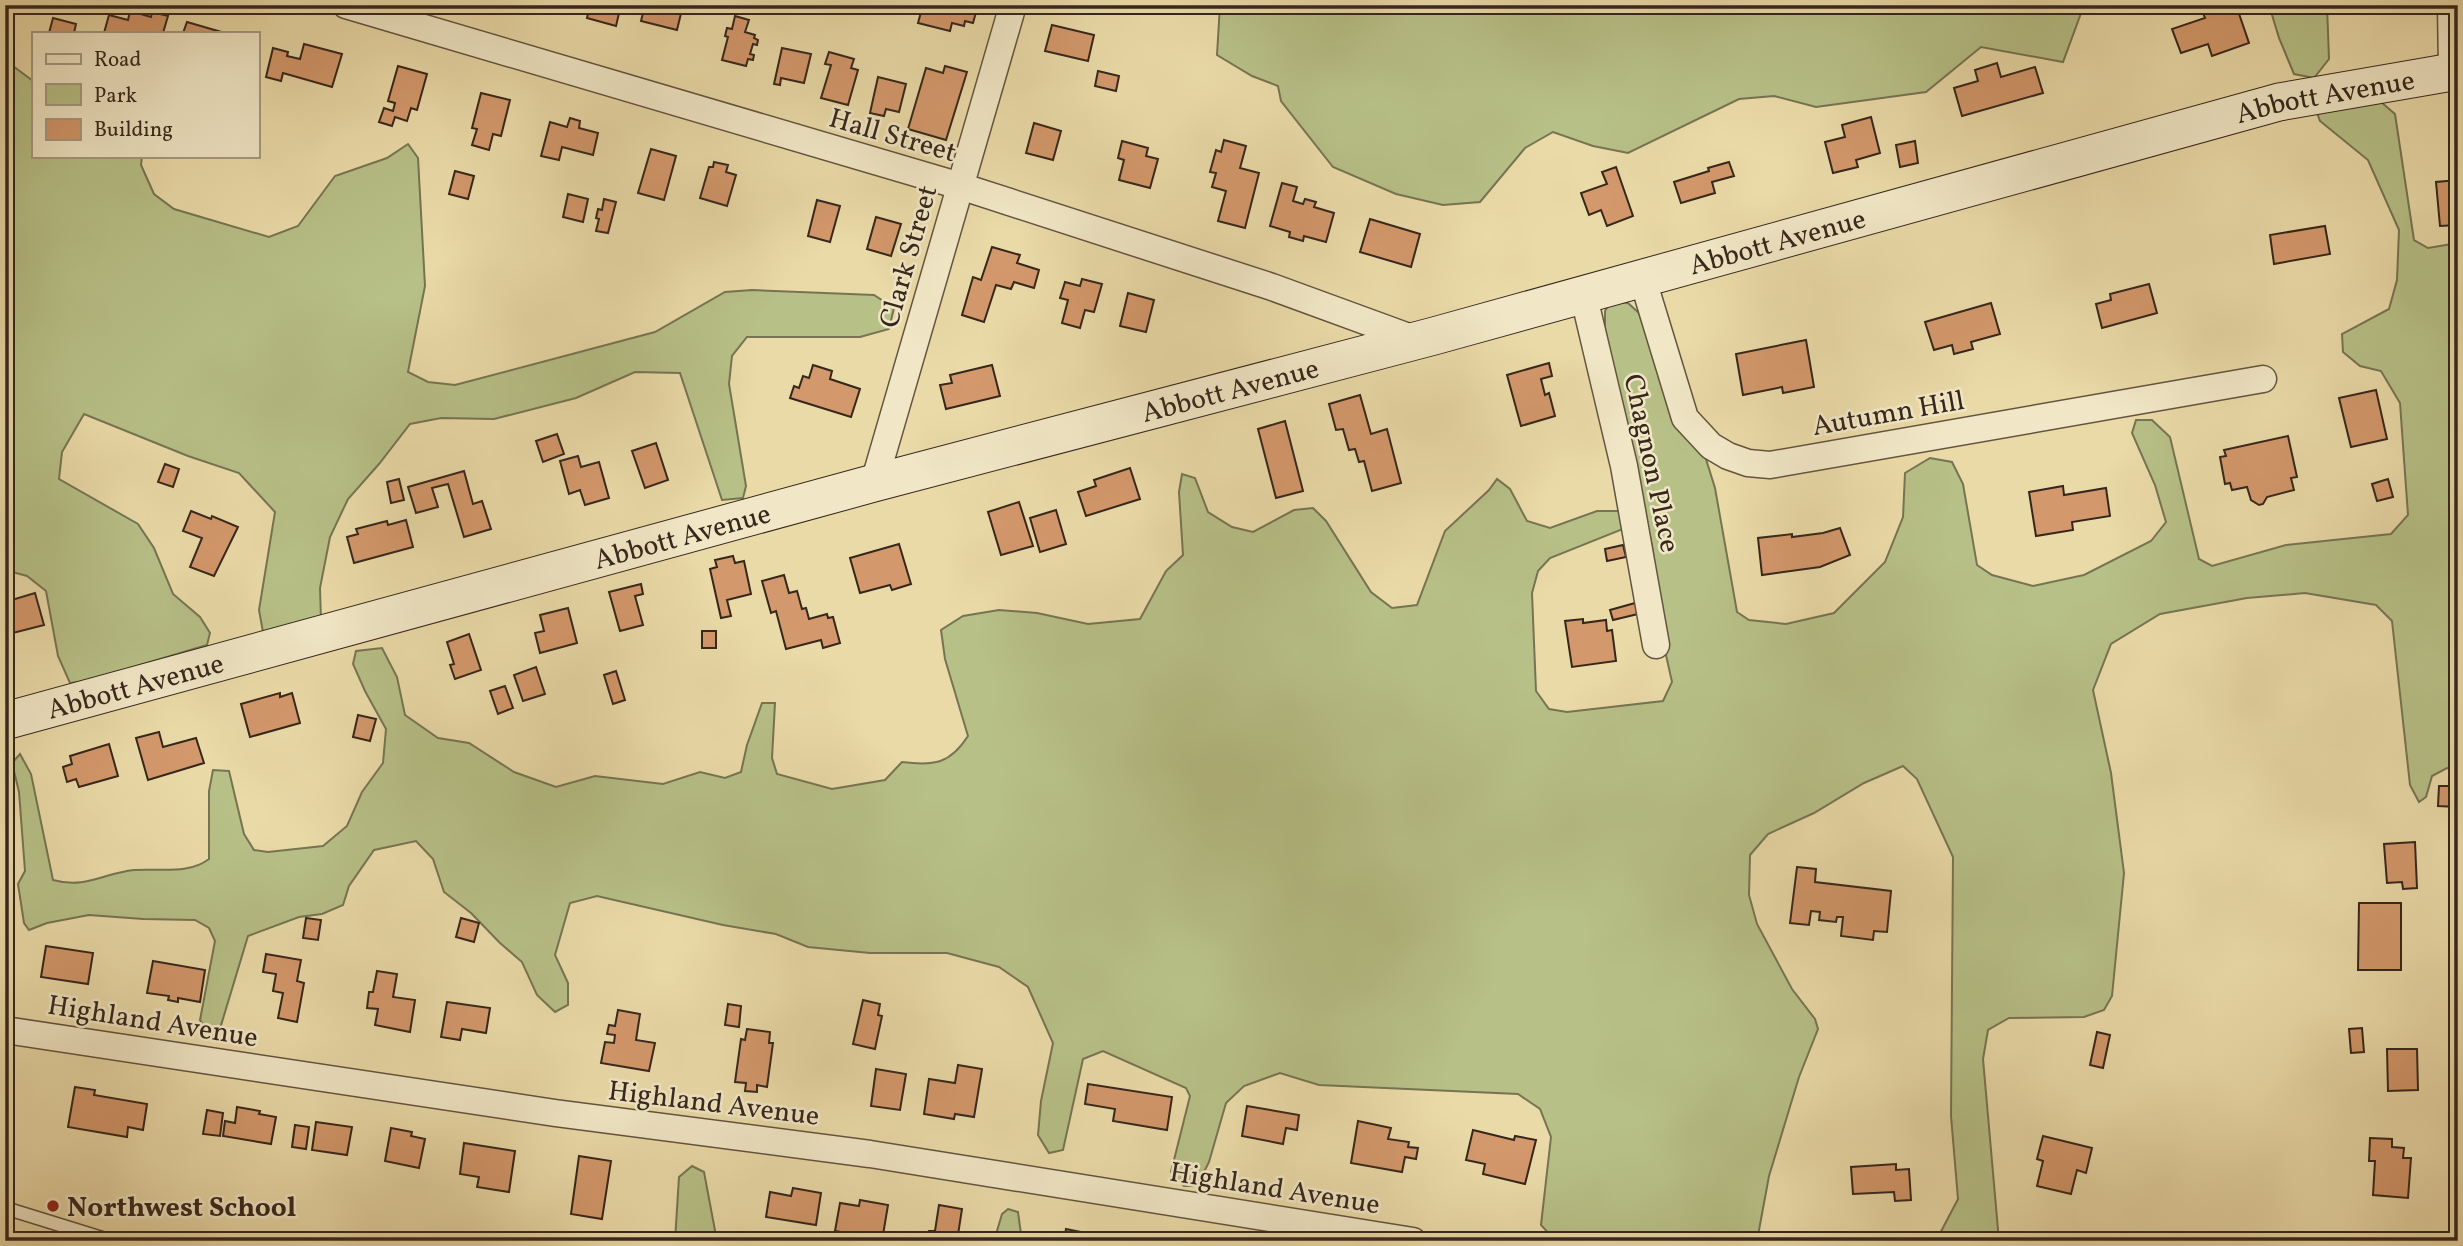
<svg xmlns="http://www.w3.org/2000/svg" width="2463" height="1246" font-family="Vollkorn,serif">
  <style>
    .green { fill: #b7c087; stroke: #767452; stroke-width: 2 }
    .building { fill: #d3986b; stroke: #36271c; stroke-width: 2 }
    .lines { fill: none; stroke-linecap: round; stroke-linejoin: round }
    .lane-casing { stroke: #63543f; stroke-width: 15 }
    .street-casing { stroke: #63543f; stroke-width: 29 }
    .secondary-casing { stroke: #36271c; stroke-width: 39 }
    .lane { stroke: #f1e7c6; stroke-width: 12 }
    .street { stroke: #f1e7c6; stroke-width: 26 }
    .secondary { stroke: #f1e7c6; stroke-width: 37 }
    .poi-dot { fill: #8f2418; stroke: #f1e7c6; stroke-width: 2.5 }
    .labels { text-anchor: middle; stroke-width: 5; stroke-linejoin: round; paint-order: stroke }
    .street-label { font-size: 28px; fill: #36271c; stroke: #f1e7c6 }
    .poi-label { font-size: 28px; font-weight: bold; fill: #36271c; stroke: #f1e7c6; text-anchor: start }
  </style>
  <rect width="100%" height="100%" fill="#eadaa8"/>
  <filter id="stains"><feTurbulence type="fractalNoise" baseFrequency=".00286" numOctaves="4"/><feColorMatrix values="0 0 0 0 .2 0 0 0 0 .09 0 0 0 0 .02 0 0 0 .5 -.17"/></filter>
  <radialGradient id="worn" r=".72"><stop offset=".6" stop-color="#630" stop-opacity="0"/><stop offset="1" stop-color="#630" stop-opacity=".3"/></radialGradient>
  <!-- green -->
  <g class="green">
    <path d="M1220,5h864l-21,57 -82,-15 -55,45 -110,15 -42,-11 -35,3 -111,54 -35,-7 -40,-14 -28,16 -45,54 -37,3 -47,-11 -63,-27 -52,-66 -3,-15 -26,-10 -35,-21z"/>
    <path d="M2269,5h58l2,54 -15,19 -20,-4 -15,-36z"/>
    <path d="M5,60l28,21v75h109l-1,9 13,29 20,15 95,28 29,-11 37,-50 52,-18 21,-14 10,14 7,128 -17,86 20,10 27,3 200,-53 70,-40 27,-2 122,5 20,13 -5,21 -29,8h-113l-15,19 -3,28 17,102 -3,12 -21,2 -42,-127 -45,-1 -59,26 -82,21 -53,-1 -31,6 -31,40 -31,35 -18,38 -10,51 1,32 -58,12 -4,-22 16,-98 -36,-39 -51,-17 -104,-42 -22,38 -3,27 79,45 16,24 19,46 27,23 10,16 -3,12 -120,36 -17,2 -12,-27 -12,-65 -19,-15 -22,-6z"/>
    <path d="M2381,102l14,12 19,126 14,8 30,-5v526l-11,-1 -15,8 -6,21 -7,5 -9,-17 -18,-164 -16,-16 -71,-12 -58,5 -87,16 -49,30 -18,46 18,83 13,100 -12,123 -8,14 -20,7 -75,1 -21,12 -5,29 16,182h-63l22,-42 -7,-83 2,-259 -36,-78 -14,-13 -39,17 -50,30 -46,21 -18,21 -1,40 8,29 35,65 23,30 3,10 -19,48 -30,99 -12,65h-193l-13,-5 -10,-11 10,-88 -11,-28 -22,-15 -199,-9 -39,-12 -36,13 -18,17 -17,59 -12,24h-13l-13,-14 19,-76 -4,-8 -83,-37 -20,8 -20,91 -14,3 -11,-18 3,-34 12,-58 -25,-56 -29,-20 -52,-14h-77l-62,-6 -32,-13 -53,-9 -126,-29 -27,7 -15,52 13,28v22l-13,7 -18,-17 -15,-33 -22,-19 -29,-30 -27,-21 -11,-33 -17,-18 -42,9 -25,36 -6,19 -21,9 -23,3 -51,19 -29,96 -9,3 -10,-15 15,-79 -6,-13 -14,-8 -52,-1 -54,-4 -42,8 -18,7 -5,-7 -6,-39 7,-13 -6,-79 -7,-29 8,-9 11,20 22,106c33,9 51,-7 81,-10 26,-2 54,5 75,-11v-68l4,-21 16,1 15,63 10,16 14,2 55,-6 24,-20 15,-34 21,-29 3,-34 -21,-38 -12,-27 3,-13 26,-3 15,29 8,38 33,23 31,5 45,29 42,15 39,-11 68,8 37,-12 25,6 16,-6 6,-27 15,-42h13l-3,55 5,16 55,15 53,-9 17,-18c32,4 48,2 66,-26l-23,-77 -4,-29 22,-14 36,-6 38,3 51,11 52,-5 26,-48 17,-16 -4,-63 3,-18 13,4 13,34 24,15 21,5 41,-22 19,-2 13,13 45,71 21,16 25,-3 28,-74 44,-41 8,-11 13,10 17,32 23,7 47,-17h22l4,18 -73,29 -12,13 -6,22 4,98 13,18 18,3 96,-11 9,-19 -6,-27 -14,-109 -47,-211v-24l6,-10 17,2 11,10 29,87 37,56 10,32 22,124 12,8 37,4 48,-11 51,-51 18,-45 2,-44 25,-15 22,4 11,22 14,81 15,10 41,11 51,-11 67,-34 15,-19 -11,-37 -23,-52 4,-13h16l18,17 29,122 13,7 74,-21 105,-11 17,-19 -8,-112 -19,-32 -21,-5 -17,-14 -1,-18 47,-25 8,-29 2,-50 -31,-70 -48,-39 -4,-11z"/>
    <path d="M692,1166l12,6 13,69h-42l4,-64z"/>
    <path d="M1008,1209l10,3 4,29h-28l8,-27z"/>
  </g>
  <!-- building -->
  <g class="building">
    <path d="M590,5h31l-5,21 -29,-8z"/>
    <path d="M645,5h38l-6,25 -36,-9z"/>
    <path d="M923,5h55l-5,18 -8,-2 -1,5 -12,-3 -2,8 -32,-8z"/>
    <path d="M2208,5h28l13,38 -37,13 -4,-12 -27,9 -9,-24 33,-11 -2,-5 7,-2z"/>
    <path d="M130,11l21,6 1,-5 16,4 -5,17h-59l5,-18 19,5z"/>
    <path d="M735,16l14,4 -4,12 10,3 -1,3 4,2 -1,5 -4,-1 -3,10 4,1 -1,5 -5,-1 -2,7 -24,-6 6,-23 -3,-1 2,-8 5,1z"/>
    <path d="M53,18l23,6 -2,9h-25z"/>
    <path d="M187,22l38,11h-42z"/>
    <path d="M1052,25l42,10 -6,26 -43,-10z"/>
    <path d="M304,44l38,10 -10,33 -49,-14 -2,8 -15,-4 7,-29 15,4 -1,4 13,3z"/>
    <path d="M782,48l29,6 -7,29 -23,-5 -1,7 -6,-1z"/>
    <path d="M829,52l25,7 -3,9 7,2 -10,35 -27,-7 10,-33 -6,-1z"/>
    <path d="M1997,63l4,14 34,-10 8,26 -81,23 -8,-28 24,-7 -3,-11z"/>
    <path d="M398,66l29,8 -10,36 -6,-2 -4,13 -12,-4 -3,9 -13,-4 5,-14 9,3 2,-8 -7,-2z"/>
    <path d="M945,66l22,6 -21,68 -38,-11 18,-61 17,5z"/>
    <path d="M1098,71l21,5 -3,15 -21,-5z"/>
    <path d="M878,77l28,7 -7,28 -13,-3 -2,7 -14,-3z"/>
    <path d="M481,93l29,7 -9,36 -8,-2 -4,16 -17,-5 5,-16 -5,-1z"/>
    <path d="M1871,117l9,36 -24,7 2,7 -25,6 -8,-31 20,-5 -3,-12z"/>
    <path d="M570,118l10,3 -1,7 19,5 -5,22 -31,-8 -3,13 -18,-4 9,-34 17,5z"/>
    <path d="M1034,123l27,8 -8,29 -27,-7z"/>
    <path d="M1224,140l22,6 -6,22 19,5 -14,55 -27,-7 8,-30 -14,-4 4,-14 -6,-1 6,-22 5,2z"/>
    <path d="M1122,141l26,7 -2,8 12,3 -8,29 -31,-8 5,-20 -6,-2z"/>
    <path d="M1915,141l3,22 -18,4 -4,-22z"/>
    <path d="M651,149l25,7 -12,44 -26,-7z"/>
    <path d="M714,162l14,3 -2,7 10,3 -9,31 -27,-8 9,-31h4z"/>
    <path d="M1729,162l5,14 -22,6 3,11 -34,10 -7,-21 35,-11 -1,-3z"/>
    <path d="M1616,167l17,49 -26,10 -6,-16 -12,5 -8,-22 26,-9 -5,-12z"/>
    <path d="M455,171l19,5 -6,23 -19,-5z"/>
    <path d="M2458,180v45l-18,1 -4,-44z"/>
    <path d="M1282,183l15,4 -4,14 10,3 2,-5 11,3 -2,5 20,6 -8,29 -22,-6 -1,5 -14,-4 1,-5 -20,-6z"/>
    <path d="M568,194l20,5 -5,23 -20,-5z"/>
    <path d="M604,199l12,3 -8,31 -12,-2 3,-12 -3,-1 2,-9 4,1z"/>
    <path d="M817,200l23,6 -10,36 -22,-6z"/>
    <path d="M876,217l25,7 -10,32 -24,-7z"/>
    <path d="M1370,219l50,15 -9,33 -51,-15z"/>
    <path d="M2325,226l5,28 -56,10 -4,-29z"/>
    <path d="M992,247l28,8 -3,8 22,7 -5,18 -20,-6 -3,7 -15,-4 -12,37 -22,-7 11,-38 8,3z"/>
    <path d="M1082,279l20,5 -8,28 -9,-2 -5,18 -18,-5 6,-23 -8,-2 5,-16 15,4z"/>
    <path d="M2149,284l8,29 -55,15 -6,-24 15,-4 -1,-6z"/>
    <path d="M1128,293l26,7 -8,32 -26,-6z"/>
    <path d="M1991,303l9,31 -29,8 2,7 -19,5 -2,-9 -18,5 -9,-28z"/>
    <path d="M1806,340l8,47 -31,6 -1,-6 -39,8 -7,-41z"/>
    <path d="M1549,363l3,13 -11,3 4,16 4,-2 6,23 -34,10 -14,-51z"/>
    <path d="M813,365l19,6 -2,8 30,10 -9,28 -61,-19 4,-12 5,2 4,-12 6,2z"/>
    <path d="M992,365l8,31 -54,13 -6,-24 12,-2 -2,-8z"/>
    <path d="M2376,390l11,49 -36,8 -12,-49z"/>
    <path d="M1360,395l11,39 16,-5 14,54 -29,8 -8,-30 -5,1 -4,-13 -6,1 -6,-21 -7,1 -7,-26z"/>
    <path d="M1285,421l18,70 -27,7 -18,-69z"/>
    <path d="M557,434l7,20 -21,8 -7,-21z"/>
    <path d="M2288,436l9,41 -6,1 3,12 -27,7 -4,7 -4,1 -8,-5 -4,-13 -15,3 -2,-7 -5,1 -5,-27 6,-1 -2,-6z"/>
    <path d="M656,443l12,37 -23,8 -13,-37z"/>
    <path d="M578,456l3,11 18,-5 10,36 -24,7 -5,-15 -11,4 -9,-33z"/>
    <path d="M165,464l14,5 -6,18 -15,-5z"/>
    <path d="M1130,468l10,31 -54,17 -8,-24 18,-6 -2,-6z"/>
    <path d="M464,471l9,33 9,-3 9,28 -27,8 -16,-53 -16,4 6,19 -22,6 -8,-26z"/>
    <path d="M399,479l5,21 -13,3 -4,-21z"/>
    <path d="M2388,479l5,18 -16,4 -5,-17z"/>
    <path d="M2063,486l1,9 42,-7 4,28 -38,6 1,8 -37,6 -7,-44z"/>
    <path d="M1019,502l14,44 -32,9 -13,-43z"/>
    <path d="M1056,510l10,34 -26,8 -10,-34z"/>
    <path d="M191,511l20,8 1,-3 26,11 -24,49 -24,-9 12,-29 -19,-7z"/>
    <path d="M406,520l7,27 -59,16 -7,-26 11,-3 -2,-5 31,-8 1,4z"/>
    <path d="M1840,528l10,27 -30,12 -58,8 -4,-37 34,-4v3l31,-4z"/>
    <path d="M899,544l12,40 -19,6 -2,-5 -30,8 -10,-35z"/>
    <path d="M1623,545l3,12 -19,4 -2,-12z"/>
    <path d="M733,556l2,7 9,-2 7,33 -24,6 4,16 -10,2 -11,-49 7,-2 -2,-7z"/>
    <path d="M784,575l5,18 8,-2 5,18 4,-1 3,11 18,-5 1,4 5,-1 7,26 -17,5 -2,-8 -35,9 -10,-38 -5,2 -9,-32z"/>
    <path d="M641,584l2,10 -8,2 8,29 -23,6 -11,-39z"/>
    <path d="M35,593l9,32 -39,10v-33z"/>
    <path d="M1635,603l3,11 -25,6 -3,-10z"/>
    <path d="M568,608l9,35 -37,10 -5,-20 9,-2 -4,-16z"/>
    <path d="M1583,619v4l23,-3 1,11 5,-1 4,31 -44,6 -7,-46z"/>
    <rect x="702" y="631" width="14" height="17"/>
    <path d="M469,634l12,36 -26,9 -5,-14 4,-1 -7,-22z"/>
    <path d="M536,667l9,27 -22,7 -9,-26z"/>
    <path d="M616,671l9,29 -12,4 -9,-29z"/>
    <path d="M505,686l8,22 -15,6 -8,-23z"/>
    <path d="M280,693v4l12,-4 8,30 -50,14 -9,-33z"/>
    <path d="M358,715l18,4 -6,22 -17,-4z"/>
    <path d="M159,732l4,15 33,-9 8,25 -56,17 -12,-42z"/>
    <path d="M109,744l9,32 -39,11 -3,-8 -9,3 -4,-15 9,-3 -2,-8z"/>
    <path d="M2439,786h19v21l-20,-1z"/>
    <path d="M2415,842l2,46 -14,1 -1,-7 -15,1 -3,-39z"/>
    <path d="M1797,867l19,2 -1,13 76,9 -4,41 -13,-1 -1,9 -32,-4 2,-19h-6l-1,5 -17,-2 1,-8 -9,-1 -2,14 -19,-2z"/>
    <path d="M2458,897v33h-7l-1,-32z"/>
    <path d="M2359,903h42v67h-43z"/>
    <path d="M306,918l15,2 -3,20 -15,-2z"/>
    <path d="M461,918l18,5 -5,19 -18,-5z"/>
    <path d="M46,946l47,7 -5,31 -47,-7z"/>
    <path d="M266,954l35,6 -4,21 7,2 -7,39 -19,-4 5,-25 -10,-2 3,-17 -13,-2z"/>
    <path d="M153,961l52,9 -5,32 -22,-4v4l-10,-2 1,-4 -22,-3z"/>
    <path d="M377,971l20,3 -4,23 22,3 -5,32 -35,-7 3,-16 -11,-1 2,-16h4z"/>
    <path d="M863,1000l17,4 -2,11 4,1 -7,33 -22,-5z"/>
    <path d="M447,1002l43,6 -4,25 -24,-4 -2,11 -19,-3z"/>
    <path d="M728,1004l13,2 -2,21 -14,-2z"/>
    <path d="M618,1010l22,4 -4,26 19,3 -6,28 -48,-8 4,-21 9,1 1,-8 -8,-1 2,-9 6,1z"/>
    <path d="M2362,1028l2,24 -13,1 -2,-24z"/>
    <path d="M747,1029l23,3 -1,11h4l-6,44 -10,-2v7l-12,-1 1,-8 -11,-1 6,-43 4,1z"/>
    <path d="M2097,1032l13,3 -7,33 -13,-3z"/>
    <path d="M2387,1049h30l1,41 -30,1z"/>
    <path d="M958,1065l24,4 -8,48 -19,-3 -1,5 -30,-5 5,-35 26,4z"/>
    <path d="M876,1069l30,5 -6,36 -29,-4z"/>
    <path d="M1088,1084l84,13 -5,33 -54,-9 2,-12 -30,-5z"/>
    <path d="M75,1087l20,3 -1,5 53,9 -4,26 -15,-3 -1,10 -59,-10z"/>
    <path d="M1247,1106l52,9 -2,15 -11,-2 -3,16 -41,-8z"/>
    <path d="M237,1107l23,4 -1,3 17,3 -5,27 -48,-8 2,-15 10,2z"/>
    <path d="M207,1110l16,3 -3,23 -17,-2z"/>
    <path d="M1358,1121l33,7 -3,11 21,3 -1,5 10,1 -2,11 -11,-2 -3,15 -51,-9z"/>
    <path d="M316,1122l36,5 -5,28 -35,-5z"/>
    <path d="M295,1125l14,2 -3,22 -14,-2z"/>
    <path d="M391,1128l21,4 -1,4 14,3 -6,29 -34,-7z"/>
    <path d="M1473,1130l41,10 1,-4 21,4 -11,44 -42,-10 2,-10 -19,-4z"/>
    <path d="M2043,1136l49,12 -6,25 -9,-3 -6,24 -34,-8 6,-25 -6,-2z"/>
    <path d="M2370,1138l22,1v8l12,1 -1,10h8l-3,40 -35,-3 2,-34h-6z"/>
    <path d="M464,1143l51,8 -6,41 -32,-5 2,-10 -19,-3z"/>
    <path d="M579,1156l32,5 -9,58 -31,-5z"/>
    <path d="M1896,1164v6l13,-1 2,31 -16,1 -1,-9 -41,2 -2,-27z"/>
    <path d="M793,1188l28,5 -5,32 -50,-8 4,-25 21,4z"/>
    <path d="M860,1200l28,5 -6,36h-24l1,-6 -24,-4 5,-28 19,3z"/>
    <path d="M939,1205l23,4 -5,32h-29l1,-10h6z"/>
    <path d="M1066,1229l30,6 -1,6h-31z"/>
    <path d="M733,1234l26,2v5h-27z"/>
  </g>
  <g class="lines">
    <!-- lane casing -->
    <g class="lane-casing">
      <path id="lane" d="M5,1208l97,30"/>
    </g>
    <!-- street casing -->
    <g class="street-casing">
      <g id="street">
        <path d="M346,5l614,181 312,101 145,53"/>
        <path d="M2451,5l1,66"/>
        <path d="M1642,277l43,141 26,28 17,10 20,7 22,2 493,-86"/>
        <path d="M1583,293l41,173 32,179"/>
        <path d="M874,483l139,-478"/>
        <path d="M5,1030l550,83 315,41 543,87"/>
      </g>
    </g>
    <!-- secondary casing -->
    <g class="secondary-casing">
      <g id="secondary">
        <path id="s1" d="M5,721l869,-238 560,-147 845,-234 179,-31"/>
      </g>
    </g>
    <!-- lane -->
    <use href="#lane" class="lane"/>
    <!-- street -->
    <use href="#street" class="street"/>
    <!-- secondary -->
    <use href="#secondary" class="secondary"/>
  </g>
  <!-- markers -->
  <circle class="poi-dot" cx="53" cy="1206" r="7"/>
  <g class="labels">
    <!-- street labels -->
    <g class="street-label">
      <text dy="10" stroke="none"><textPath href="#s1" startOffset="2403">Abbott Avenue</textPath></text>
      <text transform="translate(893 134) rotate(16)" y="10">Hall Street</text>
      <text dy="10" stroke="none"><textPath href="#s1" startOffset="1836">Abbott Avenue</textPath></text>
      <text transform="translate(907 256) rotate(-74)" y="10">Clark Street</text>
      <text dy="10" stroke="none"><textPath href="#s1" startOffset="1269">Abbott Avenue</textPath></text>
      <text transform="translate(1888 412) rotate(-10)" y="10">Autumn Hill</text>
      <text transform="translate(1653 463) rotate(78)" y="10">Chagnon Place</text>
      <text dy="10" stroke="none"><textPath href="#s1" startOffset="702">Abbott Avenue</textPath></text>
      <text dy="10" stroke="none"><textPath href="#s1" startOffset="135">Abbott Avenue</textPath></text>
      <text transform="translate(153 1020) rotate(9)" y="10">Highland Avenue</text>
      <text transform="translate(714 1102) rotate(7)" y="10">Highland Avenue</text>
      <text transform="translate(1275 1187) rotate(9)" y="10">Highland Avenue</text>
    </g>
    <!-- poi labels -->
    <g class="poi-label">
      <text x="67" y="1216">Northwest School</text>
    </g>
  </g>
  <!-- margin -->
  <rect width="2463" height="1246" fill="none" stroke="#eadaa8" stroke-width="28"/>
  <rect x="7" y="7" width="2449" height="1232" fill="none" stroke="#36271c" stroke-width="3.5"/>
  <rect x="14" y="14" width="2435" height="1218" fill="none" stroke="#36271c" stroke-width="2"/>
  <!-- legend -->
  <rect x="32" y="32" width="228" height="126" fill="#f1e7c6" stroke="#a69a82" stroke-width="2"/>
  <rect x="46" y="54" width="35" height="10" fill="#f1e7c6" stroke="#a69a82" stroke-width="2"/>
  <text x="94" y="66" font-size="21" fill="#36271c">Road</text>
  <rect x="46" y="84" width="35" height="21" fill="#b7c087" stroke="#a69a82" stroke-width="2"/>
  <text x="94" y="102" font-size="21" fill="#36271c">Park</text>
  <rect x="46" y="119" width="35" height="21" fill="#d3986b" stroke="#a69a82" stroke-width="2"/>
  <text x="94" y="136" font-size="21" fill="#36271c">Building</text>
  <rect width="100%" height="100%" filter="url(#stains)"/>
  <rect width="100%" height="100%" fill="url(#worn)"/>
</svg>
